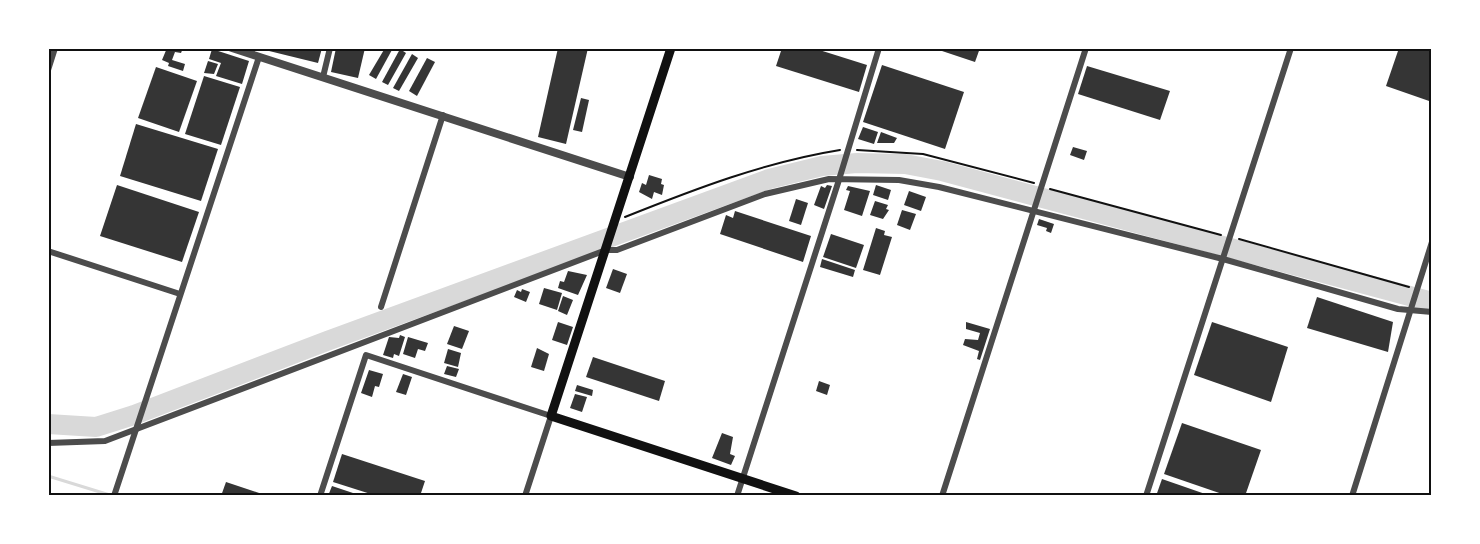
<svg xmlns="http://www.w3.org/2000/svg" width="1480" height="544" font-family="Poppins,sans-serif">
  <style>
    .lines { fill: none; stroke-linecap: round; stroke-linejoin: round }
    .stream { stroke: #d9d9d9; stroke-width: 3 }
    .river { stroke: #d9d9d9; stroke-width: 20 }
    .building { fill: #353535 }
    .path { stroke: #111; stroke-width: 2 }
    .minor { stroke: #4c4c4c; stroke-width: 6 }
    .tertiary { stroke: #4c4c4c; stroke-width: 8 }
    .secondary { stroke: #111; stroke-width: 9 }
    .neatline { fill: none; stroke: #111; stroke-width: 2 }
  </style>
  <rect width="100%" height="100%" fill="#fff"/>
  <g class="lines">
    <!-- stream -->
    <path class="stream" d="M48,476l65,20"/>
    <!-- river -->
    <path class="river" d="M48,424l48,3 38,-12 193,-74 442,-162 53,-13 35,-3 48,1 37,7 490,131"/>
  </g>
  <!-- building -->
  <g class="building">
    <path d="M167,48h16l-2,5 -6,-1 -3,8 13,4 -2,7 -15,-5 1,-3 -7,-3z"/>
    <path d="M266,48h56l-4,15 -53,-13z"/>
    <path d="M336,48h29l-7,30 -27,-6z"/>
    <path d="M385,48h8l-17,31 -7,-4z"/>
    <path d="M558,48h30l-22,96 -28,-7z"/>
    <path d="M782,48h31l54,17 -8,27 -83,-26z"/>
    <path d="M933,48h47l-5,14z"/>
    <path d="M1399,48h33v54l-46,-16z"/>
    <path d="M212,49l37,12 -7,23 -26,-8 5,-13 -12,-4z"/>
    <path d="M400,49l6,4 -18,32 -6,-3z"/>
    <path d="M412,54l6,4 -19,33 -6,-3z"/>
    <path d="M427,58l8,4 -18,34 -8,-5z"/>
    <path d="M208,61l10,3 -4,10 -10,-1z"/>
    <path d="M882,65l82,27 -19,57 -82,-27z"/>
    <path d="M1087,66l83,25 -10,29 -82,-26z"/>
    <path d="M156,67l41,14 -18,51 -41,-14z"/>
    <path d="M204,76l36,11 -19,58 -36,-11z"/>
    <path d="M581,98l8,2 -7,32 -9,-2z"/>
    <path d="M136,124l82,25 -17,52 -81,-25z"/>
    <path d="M863,127l15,5 -4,12 -16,-5z"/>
    <path d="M881,132l16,6 -3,5h-17z"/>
    <path d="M1073,147l14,4 -3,9 -14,-5z"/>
    <path d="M649,175l13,4 -1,5 3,1 -2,10 -8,-3 -2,7 -13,-7 3,-9 4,2z"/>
    <path d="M117,185l82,27 -17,50 -82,-26z"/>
    <path d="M827,185l5,1 -8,23 -10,-4 7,-19 4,2z"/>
    <path d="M876,185l15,5 -3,10 -15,-5z"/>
    <path d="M848,186l22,5 -8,25 -18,-6 6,-19 -4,-1z"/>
    <path d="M909,191l17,6 -5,14 -17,-6z"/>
    <path d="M796,199l12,4 -7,22 -12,-4z"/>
    <path d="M875,201l13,4 -2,4 3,1 -6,9 -13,-4z"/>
    <path d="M902,210l14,4 -6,16 -13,-5z"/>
    <path d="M735,211l76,25 -8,26 -83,-28 6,-19 7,3z"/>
    <path d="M1039,219l15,5 -3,9 -5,-2 1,-3 -10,-3z"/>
    <path d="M876,228l9,3 -1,4 8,2 -12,38 -17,-5z"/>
    <path d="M831,234l33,11 -8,23 -33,-11z"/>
    <path d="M822,259l33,11 -2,7 -33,-10z"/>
    <path d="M613,269l14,5 -7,19 -14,-5z"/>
    <path d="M568,271l19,4 -9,20 -20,-7 2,-7 4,1z"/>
    <path d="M544,288l18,5 -5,17 -18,-6z"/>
    <path d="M522,289l8,3 -4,10 -12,-5 3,-7 4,2z"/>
    <path d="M563,296l10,4 -6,15 -9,-4z"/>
    <path d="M1317,297l76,25 -5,30 -81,-24z"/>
    <path d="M558,322l15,5 -6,18 -15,-5z"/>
    <path d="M966,322l24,7 -10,31 -3,-1 2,-8 -16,-6 2,-6 13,1 2,-7 -14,-4z"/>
    <path d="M1212,322l76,25 -17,55 -77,-27z"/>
    <path d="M454,326l15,5 -7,18 -15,-5z"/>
    <path d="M400,335l5,2 -6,19 -5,-2 -1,4 -10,-3 6,-18 10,1z"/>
    <path d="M408,337l20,6 -3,8 -7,-2 -3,9 -12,-4z"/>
    <path d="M537,348l12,6 -5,17 -13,-4z"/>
    <path d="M448,349l13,4 -3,14 -14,-4z"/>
    <path d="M593,357l72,24 -6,20 -73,-24z"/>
    <path d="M447,366l12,3 -3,8 -12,-3z"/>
    <path d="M369,370l14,4 -4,13 -4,-1 -3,11 -11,-4z"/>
    <path d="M403,374l9,3 -6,18 -10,-3z"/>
    <path d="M819,381l11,4 -3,10 -11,-4z"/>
    <path d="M577,385l16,5 -1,6 -17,-5z"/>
    <path d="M575,394l12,3 -5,15 -12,-4z"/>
    <path d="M1182,423l79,27 -16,46h-17l-64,-22z"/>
    <path d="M722,433l11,4 -3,17 5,2 -4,9 -19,-7z"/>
    <path d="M342,454l83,27 -5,15h-43l-44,-14z"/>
    <path d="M1162,479l49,17h-55z"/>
    <path d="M226,482l42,14h-47z"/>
    <path d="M332,486l30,10h-34z"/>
  </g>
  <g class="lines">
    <!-- path -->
    <g class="path">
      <path d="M857,150l66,4 111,29"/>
      <path d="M1050,189l171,46"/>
      <path d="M625,217c70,-28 140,-55 215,-67"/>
      <path d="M1239,239l170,48"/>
    </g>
    <!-- minor -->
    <g class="minor">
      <path d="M48,70l7,-22"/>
      <path d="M323,77l7,-29"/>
      <path d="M48,251l132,43"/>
      <path d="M381,307l62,-192"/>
      <path d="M48,443l57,-2 501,-191h11l148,-56 64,-15 70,1 40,7 284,72 175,50 34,3"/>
      <path d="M114,496l145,-439"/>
      <path d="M320,496l46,-141 185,61 -26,80"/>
      <path d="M737,496l101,-313 41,-135"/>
      <path d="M942,496l144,-448"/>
      <path d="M1146,496l145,-448"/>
      <path d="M1352,496l80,-254"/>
    </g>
    <!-- tertiary -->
    <path class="tertiary" d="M232,48l398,129"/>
    <!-- secondary -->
    <path class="secondary" d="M671,48l-120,368 245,80"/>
  </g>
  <!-- border -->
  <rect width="1480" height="544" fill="none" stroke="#ffffff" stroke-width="99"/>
  <rect x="50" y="50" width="1380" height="444" class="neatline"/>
</svg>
